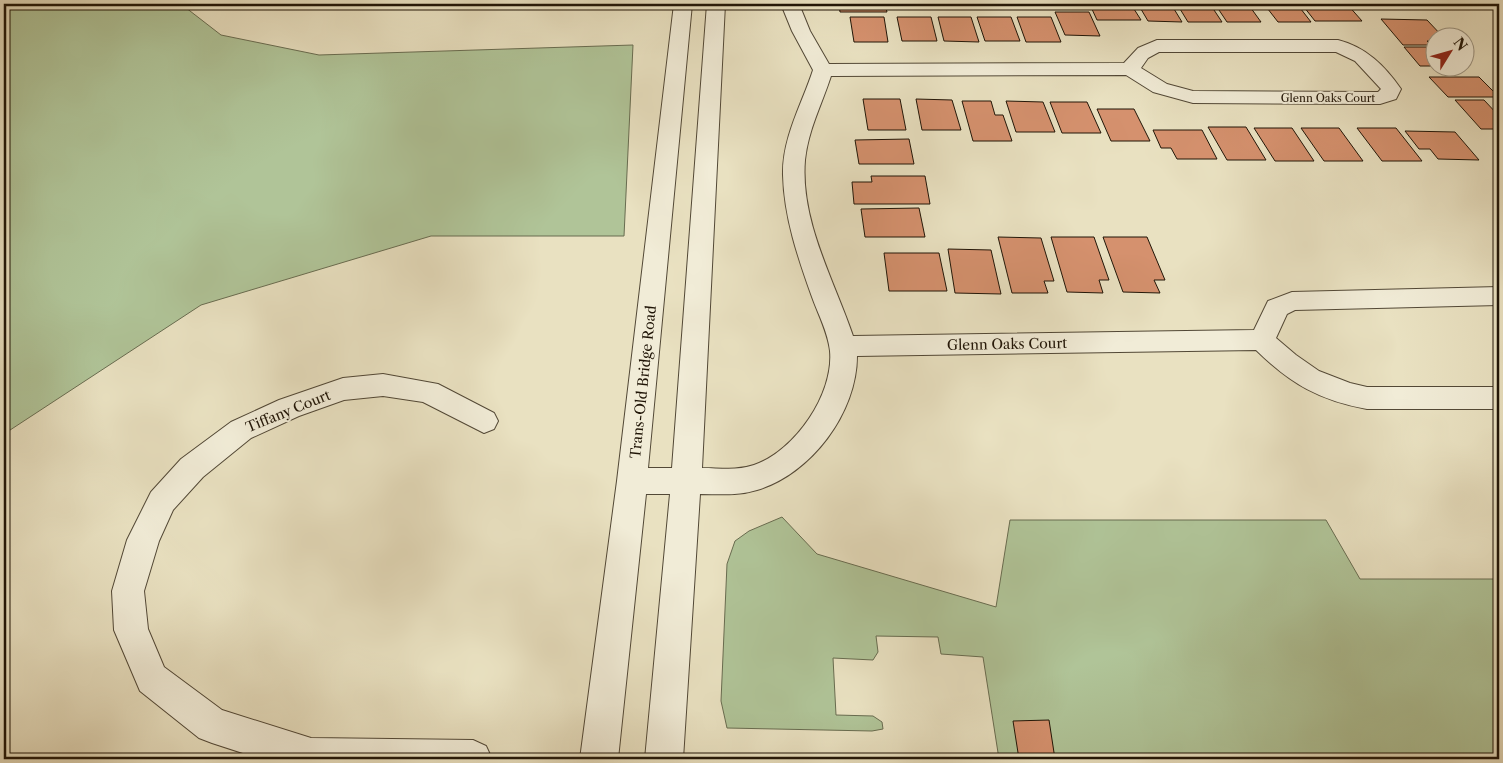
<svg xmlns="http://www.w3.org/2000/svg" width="1503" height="763" font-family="'Libre Caslon Text',serif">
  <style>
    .green { fill: #b0c498; stroke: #686c50 }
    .building { fill: #d5916e; stroke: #201507 }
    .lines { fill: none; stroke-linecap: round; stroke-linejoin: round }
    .minor-casing { stroke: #524836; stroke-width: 2 }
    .minor { fill: #f1ecd7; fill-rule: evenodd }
    .labels { text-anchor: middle; stroke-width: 4; stroke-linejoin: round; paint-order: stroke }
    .far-street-label { font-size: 11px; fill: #201507; stroke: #f1ecd7 }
    .street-label { font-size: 14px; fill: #201507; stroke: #f1ecd7 }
  </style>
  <rect width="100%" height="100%" fill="#e9e1c1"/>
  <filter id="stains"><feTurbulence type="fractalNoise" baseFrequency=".004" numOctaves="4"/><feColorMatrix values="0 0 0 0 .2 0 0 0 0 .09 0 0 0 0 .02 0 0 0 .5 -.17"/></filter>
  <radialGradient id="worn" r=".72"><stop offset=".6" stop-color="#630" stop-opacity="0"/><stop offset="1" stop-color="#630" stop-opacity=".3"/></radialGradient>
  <!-- green -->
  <g class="green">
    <path d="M4,4h177l40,31 98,20 314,-10 -9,191h-193l-230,69 -197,129z"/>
    <path d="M782,517l35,37 179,53 14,-87h316l34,59h139v180h-500l-16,-102 -42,-3 -3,-17 -62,-1 2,16 -5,8 -40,-2 3,57 37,1 9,6 1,7 -11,2 -145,-3 -6,-27 6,-137 8,-23 14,-10z"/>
  </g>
  <!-- building -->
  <g class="building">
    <path d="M839,4h46l2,8h-47z"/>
    <path d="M1097,4h38l3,5h-4l7,11h-44l-6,-13h8z"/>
    <path d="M1138,4h33l11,18 -34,-1z"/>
    <path d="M1177,4h33l12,18h-34z"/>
    <path d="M1215,4h33l13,18h-34z"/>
    <path d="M1264,4h33l14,18h-33z"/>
    <path d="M1309,4h38l15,17h-47l-11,-14 8,1z"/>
    <path d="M1055,12h34l11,24 -35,-1z"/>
    <path d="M850,17h34l4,25h-34z"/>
    <path d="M897,17h34l6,24h-35z"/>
    <path d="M938,17h33l8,25 -35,-1z"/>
    <path d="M977,17h34l9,24h-35z"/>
    <path d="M1017,17h34l10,25h-35z"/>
    <path d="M1381,19l46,1 17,18h-8v3h-9l4,4h-28z"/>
    <path d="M1404,47h32v19h-16z"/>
    <path d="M1429,77h50l20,20h-51z"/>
    <path d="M863,99h37l6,31h-38z"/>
    <path d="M916,99l36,1 9,30h-39z"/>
    <path d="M1455,100h29l15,16v13h-18z"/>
    <path d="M962,101h29l4,14h8l9,26h-39z"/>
    <path d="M1006,101l37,1 12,30h-39z"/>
    <path d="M1050,102h37l14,31h-39z"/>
    <path d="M1097,109h37l16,32h-39z"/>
    <path d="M1208,127h38l20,33h-39z"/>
    <path d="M1254,128h38l22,33h-39z"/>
    <path d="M1301,128h38l24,33h-39z"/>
    <path d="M1357,128h39l26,33h-40z"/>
    <path d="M1153,130h49l15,29h-40l-6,-11h-10z"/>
    <path d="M1405,131l50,1 24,28 -41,-1 -8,-10h-11z"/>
    <path d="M909,139l5,25h-55l-4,-24z"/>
    <path d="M871,176h54l5,28h-76l-2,-22h20z"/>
    <path d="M919,208l6,29h-60l-4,-28z"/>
    <path d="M998,237l43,1 13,43h-10l4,12h-36z"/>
    <path d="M1051,237h43l15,43h-10l4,13 -36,-1z"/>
    <path d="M1103,237h44l18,43h-11l6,13 -37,-1z"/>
    <path d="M948,249l43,1 10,44 -46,-1z"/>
    <path d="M884,253h55l8,38h-58z"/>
    <path d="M1049,720l6,39h-36l-6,-38z"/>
  </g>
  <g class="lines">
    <!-- minor casing -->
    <g class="minor-casing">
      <g id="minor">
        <path d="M674,4h18l-44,464h24l35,-464h18l-23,464c18,0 35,3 52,-3 41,-14 80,-71 76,-114 -2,-19 -12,-37 -18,-54 -14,-39 -28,-80 -29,-122 -1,-37 19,-71 30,-105l-21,-39 -11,-27h18l11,27 19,33 295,-1 14,-15 19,-8h181c28,7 47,26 63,49l-5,10 -16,5 -187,-1 -40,-11 -27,-17 -295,1c-9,28 -23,54 -26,84 -5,61 29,120 48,176l401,-6 14,-29 24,-9 207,-5v18l-204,5 -8,4 -11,24 20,17 23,16 31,12 17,4h132v22h-132c-48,-9 -76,-25 -111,-59l-399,6c0,57 -46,118 -100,134 -19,6 -37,4 -57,4l-17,265h-38l25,-265h-24l-28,265h-38l37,-278zM1159,52h177l19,9 26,28 -3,3 -185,-1 -26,-7 -26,-16 7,-10z"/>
        <path d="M383,374l55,10 56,29 4,8 -4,8 -10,4 -61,-31 -40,-6 -39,4 -45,16 -48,22 -48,39 -30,33 -14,31 -15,50 4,38 16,38 58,43 89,28 162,2 13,6 6,13h-231l-49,-16 -13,-5 -59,-47 -26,-61 -2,-39 15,-51 24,-48 30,-33 50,-37 48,-22 64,-22z"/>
      </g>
    </g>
    <!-- minor -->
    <use href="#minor" class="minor"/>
  </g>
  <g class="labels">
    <!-- far-street labels -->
    <g class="far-street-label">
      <text x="1328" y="102">Glenn Oaks Court</text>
    </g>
    <!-- street labels -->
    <g class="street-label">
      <text transform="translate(1007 344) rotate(-1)" y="5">Glenn Oaks Court</text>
      <text transform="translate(643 382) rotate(-84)" y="5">Trans-Old Bridge Road</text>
      <text transform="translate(288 411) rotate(-22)" y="5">Tiffany Court</text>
    </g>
  </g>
  <!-- margin -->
  <rect width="1503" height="763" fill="none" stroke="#e9e1c1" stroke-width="20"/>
  <rect x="5" y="5" width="1493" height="753" fill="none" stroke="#201507" stroke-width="2.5"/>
  <rect x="10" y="10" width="1483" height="743" fill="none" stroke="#201507"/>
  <!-- north arrow -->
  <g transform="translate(1450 52) rotate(53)"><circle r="24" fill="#f1ecd7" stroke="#9d9684"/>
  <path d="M0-4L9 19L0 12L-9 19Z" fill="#8f2418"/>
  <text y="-8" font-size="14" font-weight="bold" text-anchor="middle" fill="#201507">N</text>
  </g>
  <rect width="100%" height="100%" filter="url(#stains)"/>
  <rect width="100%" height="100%" fill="url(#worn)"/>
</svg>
